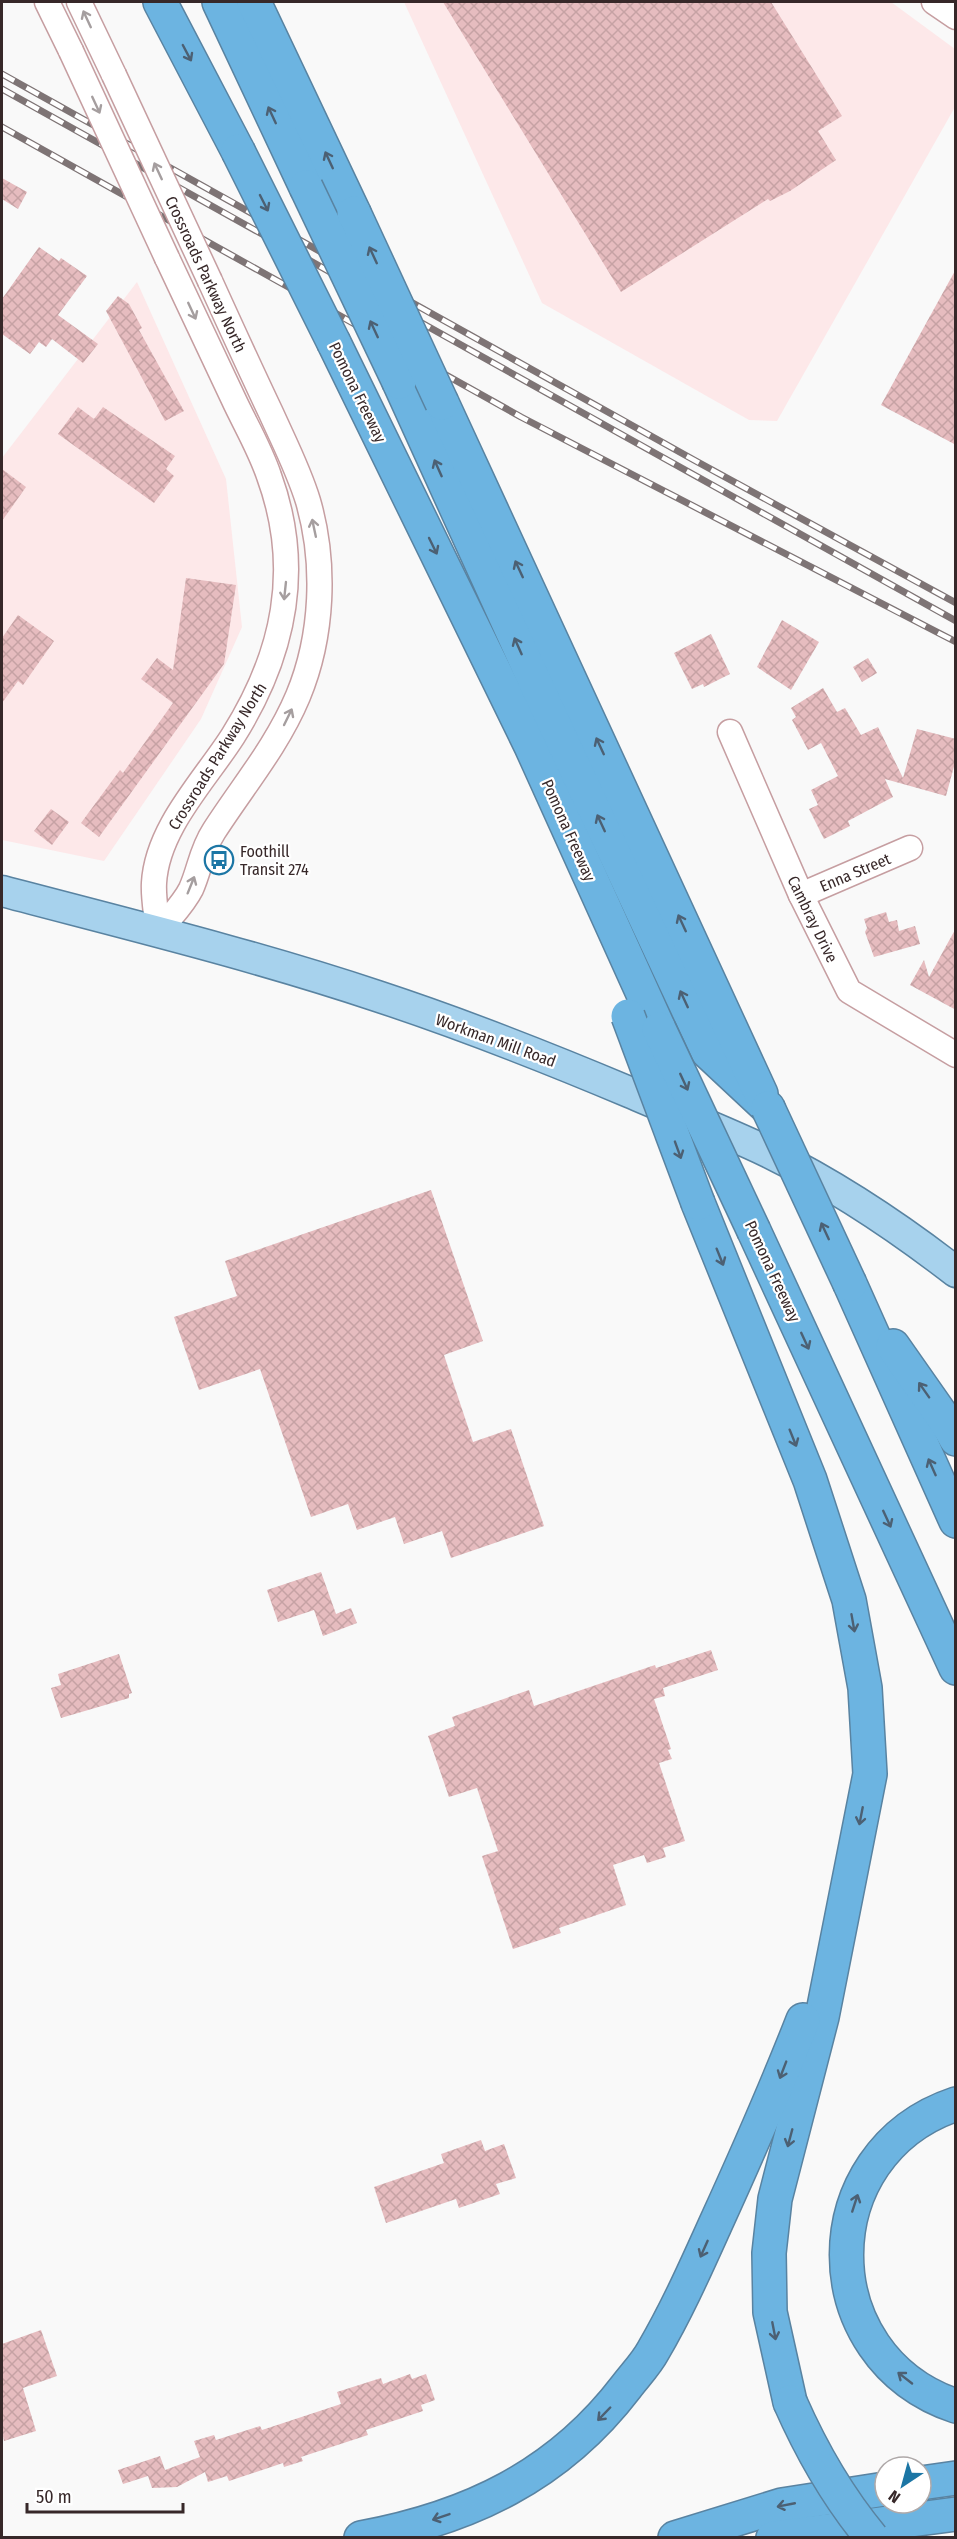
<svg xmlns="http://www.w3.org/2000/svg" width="957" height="2539" font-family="'Fira Sans Condensed',sans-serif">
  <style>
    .built { fill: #fde8e9 }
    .building { fill: url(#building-cross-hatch) }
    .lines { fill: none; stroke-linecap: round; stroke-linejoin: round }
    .minor-casing { stroke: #c69ea1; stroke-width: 27 }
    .major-casing { stroke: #5983a1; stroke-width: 33 }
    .highway-casing { stroke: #5983a1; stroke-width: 36 }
    .minor { stroke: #fff; stroke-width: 24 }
    .major { stroke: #a7d2ed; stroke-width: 30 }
    .highway { stroke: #6cb4e1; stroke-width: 33 }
    .rail-casing { stroke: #7e7475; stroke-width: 7 }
    .rail { stroke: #fff; stroke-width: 4.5; stroke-dasharray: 14; stroke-linecap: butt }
    .minor-bridge-casing { stroke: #c69ea1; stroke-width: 27; stroke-linecap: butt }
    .highway-bridge-casing { stroke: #5983a1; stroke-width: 36; stroke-linecap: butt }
    .minor-bridge { stroke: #fff; stroke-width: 24 }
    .highway-bridge { stroke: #6cb4e1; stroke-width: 33 }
    .oneway { stroke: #a59e9f }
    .oneway2 { stroke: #4c6073 }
    .labels { text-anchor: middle; stroke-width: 4.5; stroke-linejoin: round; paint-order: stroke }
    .street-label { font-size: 16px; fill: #372829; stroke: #fff }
    .poi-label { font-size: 16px; fill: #372829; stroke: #fff; text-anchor: start }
  </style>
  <defs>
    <pattern id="building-cross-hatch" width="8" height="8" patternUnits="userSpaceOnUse" patternTransform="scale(1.5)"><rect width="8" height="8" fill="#e6bcbf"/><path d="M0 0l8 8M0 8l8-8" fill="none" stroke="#c6a2a4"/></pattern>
  </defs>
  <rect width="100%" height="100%" fill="#f9f9f9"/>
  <!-- built -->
  <g class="built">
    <path d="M404,2h487l64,47v58l-178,314 -28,-1 -207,-117z"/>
    <path d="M137,282l89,197 16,148 -41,92 -97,142 -102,-21v-382z"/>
  </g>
  <!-- building -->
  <g class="building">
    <path d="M443,2h328l71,114 -24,15 18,29 -46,31 -20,10 -2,-2 -147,93z"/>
    <path d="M2,178l25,14 -9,17 -16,-10z"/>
    <path d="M39,247l20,14 2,-3 26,18 -29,39 40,29 -15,19 -31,-24 -6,8 -7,-5 -9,12 -28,-20v-35z"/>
    <path d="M956,269v176l-75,-40z"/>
    <path d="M118,296l11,8 13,24 -3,2 45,81 -19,10 -59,-110z"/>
    <path d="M78,407l16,12 9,-12 72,49 -9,13 8,7 -20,27 -96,-69z"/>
    <path d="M2,469l24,18 -24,34z"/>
    <path d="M186,578l50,7 -12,79 -125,173 -18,-14 39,-53 3,3 50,-70 -32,-24 16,-21 16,12z"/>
    <path d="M18,615l36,26 -31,44 -5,-4 -16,22v-65z"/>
    <path d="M782,620l37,22 -28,48 -34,-23z"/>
    <path d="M711,634l19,40 -26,13 -1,-3 -11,5 -18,-36z"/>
    <path d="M868,658l9,15 -15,9 -9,-15z"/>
    <path d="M823,688l14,24 8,-4 16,27 17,-8 25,51 14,-49 39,10v20l-10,37 -61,-17 8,18 -45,24 2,5 -26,13 -15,-30 9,-4 -7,-15 27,-14 -17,-33 -13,7 -16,-30 4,-3 -5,-9z"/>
    <path d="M51,809l18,13 -17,23 -18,-14z"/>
    <path d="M886,912l3,10 8,-2 2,11 16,-5 5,18 -46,13 -9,-25 2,-4 -3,-9z"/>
    <path d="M956,928v82l-46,-25 14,-25 5,17z"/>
    <path d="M431,1190l52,151 -39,14 29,87 38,-13 33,97 -93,32 -9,-27 -38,13 -9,-27 -38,13 -9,-26 -37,13 -51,-148 -61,21 -25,-73 63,-21 -12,-35z"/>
    <path d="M321,1572l15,42 15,-6 6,15 -34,13 -9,-26 -36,12 -11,-32z"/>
    <path d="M711,1650l7,20 -55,18 2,8 -11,3 17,50 -3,1 4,9 -13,4 26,78 -22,7 3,9 -19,6 -3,-8 -31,10 13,40 -67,23 2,5 -48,16 -31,-93 16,-5 -21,-63 -28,9 -21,-61 27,-10 -3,-9 77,-27 5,16 121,-41 1,3z"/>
    <path d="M119,1654l13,39 -3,1v4l-68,20 -10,-30 10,-3 -3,-11z"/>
    <path d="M481,2140l4,11 19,-7 12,34 -20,6 4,10 -41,14 -3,-9 -70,24 -12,-36 70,-24 -3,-9z"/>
    <path d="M41,2330l16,46 -34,12 13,43 -32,10 -2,-9v-88z"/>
    <path d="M410,2374l2,5 14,-5 9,26 -14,5 2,6 -57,19 2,5 -67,22 2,4 -19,6 -1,-4 -54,18 -2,-5 -19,6 -3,-10 -28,15 -25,1 -4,-12 -25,8 -5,-14 42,-14 5,14 35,-13 -6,-16 20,-6 2,5 44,-14 2,4 79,-26 -4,-12 44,-14 2,6z"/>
  </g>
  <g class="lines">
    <!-- minor casing -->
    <g class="minor-casing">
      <g id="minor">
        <path d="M47,2l24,49"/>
        <path d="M79,2l35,73"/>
        <path d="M934,2l22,15"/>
        <path d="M730,732l71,163 48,96 107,64"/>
        <path d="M801,895l109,-47"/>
        <path d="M158,933c-1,-17 -5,-34 -4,-50 3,-55 51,-103 79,-147 51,-81 70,-167 36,-260 -9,-27 -24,-52 -36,-78 -22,-47 -44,-94 -66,-140"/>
        <path d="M158,933c10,-14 25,-28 33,-44 9,-20 10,-38 23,-58 29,-45 63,-85 84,-135 25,-60 28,-133 10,-195 -9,-30 -24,-59 -37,-88 -21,-44 -41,-88 -61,-132"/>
      </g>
    </g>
    <!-- major casing -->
    <g class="major-casing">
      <path id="major" d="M2,891c125,33 252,64 375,105 85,28 169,61 252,96 46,20 93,38 139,60 65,32 130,75 188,120"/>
    </g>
    <!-- highway casing -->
    <g class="highway-casing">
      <g id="highway">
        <path d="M160,2l78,149"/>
        <path d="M219,2l87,185"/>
        <path d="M254,2l100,211"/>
        <path d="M334,343l197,403 128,283"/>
        <path d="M399,382l135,297 174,373 60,56"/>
        <path d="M442,403l319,691"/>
        <path d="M698,1203l112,277 39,120 16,88 5,86 -48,243 -47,182 -6,54 1,59 20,90"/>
        <path d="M754,1231l202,437"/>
        <path d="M850,1284l106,237"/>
        <path d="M893,1346l54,77 9,16"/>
        <path d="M956,2104c-146,49 -146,253 0,302"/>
        <path d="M921,2483l35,-5"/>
        <path d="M361,2538c108,-20 197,-62 265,-151 9,-12 20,-23 27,-36 24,-41 43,-84 62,-126 31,-68 61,-136 88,-205"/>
        <path d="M675,2538l107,-33 103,-16"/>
        <path d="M773,2538l183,-24"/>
      </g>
    </g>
    <!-- minor -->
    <use href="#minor" class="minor"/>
    <!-- major -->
    <use href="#major" class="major"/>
    <!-- highway -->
    <use href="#highway" class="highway"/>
    <!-- rail casing -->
    <g class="rail-casing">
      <g id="rail">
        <path d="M2,74l692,386 262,143"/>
        <path d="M2,89l954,532"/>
        <path d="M2,127l519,290 435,225"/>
      </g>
    </g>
    <!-- rail -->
    <use href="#rail" class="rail"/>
    <!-- minor-bridge casing -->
    <g class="minor-bridge-casing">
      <g id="minor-bridge">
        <path d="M71,51l96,207"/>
        <path d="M114,75l96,206"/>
      </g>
    </g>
    <!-- highway-bridge casing -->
    <g class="highway-bridge-casing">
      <g id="highway-bridge">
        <path d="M238,151l96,192"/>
        <path d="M306,187l93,195"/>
        <path d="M354,213l88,190"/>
        <path d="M628,1016l70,187"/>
        <path d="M659,1029l95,202"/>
        <path d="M768,1108l82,176"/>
        <path d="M790,2402c22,50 47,94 82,136"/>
      </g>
    </g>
    <!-- minor-bridge -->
    <use href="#minor-bridge" class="minor-bridge"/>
    <!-- highway-bridge -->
    <use href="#highway-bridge" class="highway-bridge"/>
  </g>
  <!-- one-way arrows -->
  <defs><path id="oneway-shaft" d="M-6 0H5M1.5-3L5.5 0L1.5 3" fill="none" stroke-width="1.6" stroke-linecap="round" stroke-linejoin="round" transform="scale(1.5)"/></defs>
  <g class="oneway">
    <use href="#oneway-shaft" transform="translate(87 19) rotate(-115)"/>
    <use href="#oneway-shaft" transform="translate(96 105) rotate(65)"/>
    <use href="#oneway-shaft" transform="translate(158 171) rotate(-115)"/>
    <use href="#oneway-shaft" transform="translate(192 311) rotate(65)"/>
    <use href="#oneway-shaft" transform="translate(314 528) rotate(-102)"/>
    <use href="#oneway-shaft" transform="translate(285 591) rotate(96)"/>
    <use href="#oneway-shaft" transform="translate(288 717) rotate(-64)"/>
    <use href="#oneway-shaft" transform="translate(191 885) rotate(-68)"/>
  </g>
  <g class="oneway2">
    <use href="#oneway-shaft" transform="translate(187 53) rotate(62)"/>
    <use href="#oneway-shaft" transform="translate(272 115) rotate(-115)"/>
    <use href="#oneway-shaft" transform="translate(329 160) rotate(-115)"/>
    <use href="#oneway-shaft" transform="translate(264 203) rotate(63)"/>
    <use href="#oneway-shaft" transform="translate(373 255) rotate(-115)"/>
    <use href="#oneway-shaft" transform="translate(374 329) rotate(-115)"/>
    <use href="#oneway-shaft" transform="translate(438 468) rotate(-114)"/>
    <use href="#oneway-shaft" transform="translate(433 546) rotate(64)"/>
    <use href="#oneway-shaft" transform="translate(519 569) rotate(-115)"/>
    <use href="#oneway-shaft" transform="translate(518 646) rotate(-114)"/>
    <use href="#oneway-shaft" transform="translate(600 746) rotate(-115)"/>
    <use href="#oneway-shaft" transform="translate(601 823) rotate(-115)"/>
    <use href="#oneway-shaft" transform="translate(682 923) rotate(-115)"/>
    <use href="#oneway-shaft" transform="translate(684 999) rotate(-115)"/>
    <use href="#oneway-shaft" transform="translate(684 1082) rotate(65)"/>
    <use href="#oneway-shaft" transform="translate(678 1150) rotate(70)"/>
    <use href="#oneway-shaft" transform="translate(825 1231) rotate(-115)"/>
    <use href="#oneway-shaft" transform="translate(720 1257) rotate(68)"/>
    <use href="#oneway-shaft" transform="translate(805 1341) rotate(65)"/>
    <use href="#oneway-shaft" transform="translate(924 1390) rotate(-125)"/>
    <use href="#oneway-shaft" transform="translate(793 1438) rotate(68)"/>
    <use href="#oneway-shaft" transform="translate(932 1467) rotate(-114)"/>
    <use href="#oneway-shaft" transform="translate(887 1519) rotate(65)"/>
    <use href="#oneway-shaft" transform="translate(853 1623) rotate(80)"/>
    <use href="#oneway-shaft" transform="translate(861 1816) rotate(101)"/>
    <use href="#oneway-shaft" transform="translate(783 2070) rotate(111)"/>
    <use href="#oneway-shaft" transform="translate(790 2138) rotate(105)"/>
    <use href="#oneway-shaft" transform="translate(855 2203) rotate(-72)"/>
    <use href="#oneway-shaft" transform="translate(704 2249) rotate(114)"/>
    <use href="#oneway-shaft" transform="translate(774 2331) rotate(79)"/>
    <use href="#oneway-shaft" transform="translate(905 2378) rotate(-142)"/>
    <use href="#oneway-shaft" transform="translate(604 2414) rotate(134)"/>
    <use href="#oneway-shaft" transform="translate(786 2505) rotate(169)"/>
    <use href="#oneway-shaft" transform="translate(441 2517) rotate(161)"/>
  </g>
  <!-- icons -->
  <defs>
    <g id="bus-ring" transform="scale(1.5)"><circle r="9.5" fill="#fff" stroke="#1c76a5" stroke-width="1.5"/><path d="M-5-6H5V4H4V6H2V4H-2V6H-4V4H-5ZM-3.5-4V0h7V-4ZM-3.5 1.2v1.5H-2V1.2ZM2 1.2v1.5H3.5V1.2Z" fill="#1c76a5"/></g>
  </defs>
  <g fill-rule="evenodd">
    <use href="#bus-ring" x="219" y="860"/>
  </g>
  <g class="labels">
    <!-- street labels -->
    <g class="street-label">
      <text transform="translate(206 274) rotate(65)" y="6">Crossroads Parkway North</text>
      <text transform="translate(358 392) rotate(64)" y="6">Pomona Freeway</text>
      <text transform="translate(217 756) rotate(-58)" y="6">Crossroads Parkway North</text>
      <text transform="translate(569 830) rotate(66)" y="6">Pomona Freeway</text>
      <text transform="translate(855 872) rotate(-23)" y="6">Enna Street</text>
      <text transform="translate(813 919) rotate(64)" y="6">Cambray Drive</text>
      <text transform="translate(496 1040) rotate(20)" y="6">Workman Mill Road</text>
      <text transform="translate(773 1271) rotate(65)" y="6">Pomona Freeway</text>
    </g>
    <!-- poi labels -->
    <g class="poi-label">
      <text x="240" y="857">Foothill<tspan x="240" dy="18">Transit 274</tspan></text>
    </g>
  </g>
  <!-- border -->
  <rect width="957" height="2539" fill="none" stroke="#372829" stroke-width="6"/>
  <!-- north arrow -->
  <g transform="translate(903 2485) rotate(216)"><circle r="28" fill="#ffffff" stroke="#afa9a9" stroke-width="1.5"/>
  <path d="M0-4.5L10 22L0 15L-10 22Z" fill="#1c76a5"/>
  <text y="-9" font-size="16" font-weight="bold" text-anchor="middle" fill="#372829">N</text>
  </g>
  <!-- scale -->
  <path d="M27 2503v9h156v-9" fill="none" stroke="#372829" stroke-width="3"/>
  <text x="36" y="2503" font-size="18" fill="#372829" stroke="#ffffff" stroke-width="4.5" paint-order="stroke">50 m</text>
</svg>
